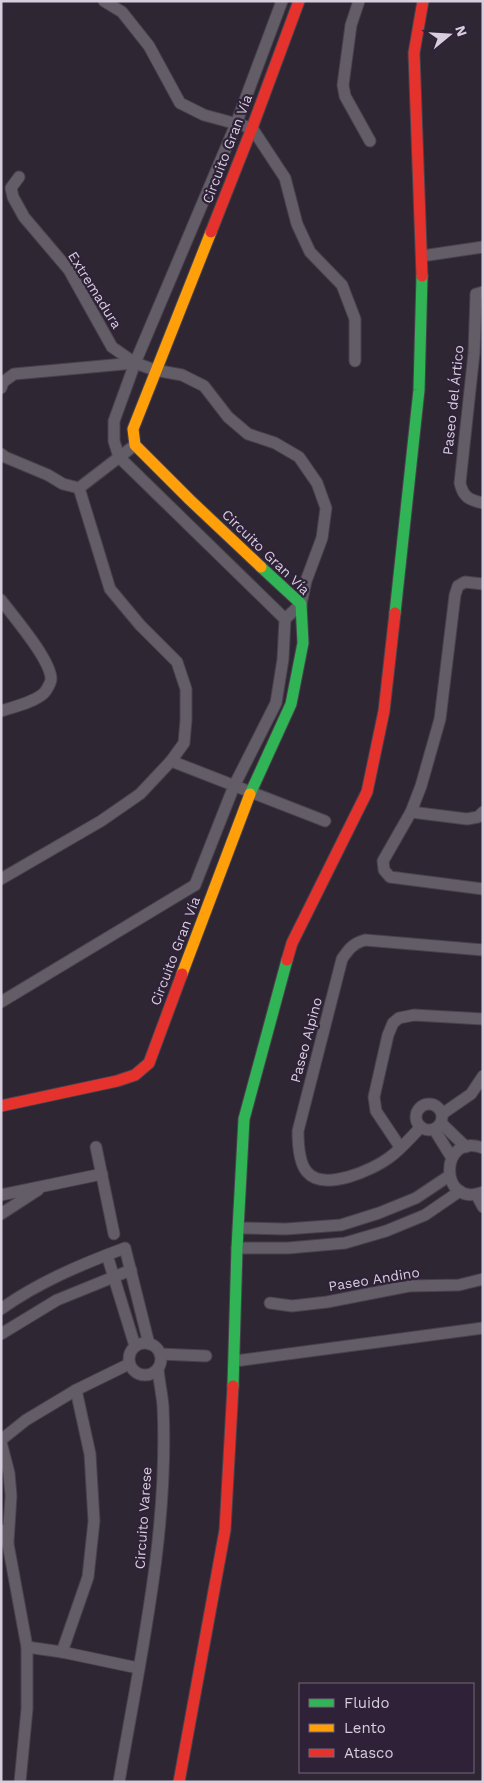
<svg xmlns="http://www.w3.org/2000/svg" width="484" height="1783" font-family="'Work Sans',sans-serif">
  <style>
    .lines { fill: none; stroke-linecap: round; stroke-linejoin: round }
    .street-casing { stroke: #48424d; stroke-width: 13 }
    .fast-casing { stroke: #48424d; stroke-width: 13 }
    .slow-casing { stroke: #48424d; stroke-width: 13 }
    .jam-casing { stroke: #48424d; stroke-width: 13 }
    .street { stroke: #635d67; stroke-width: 11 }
    .fast { stroke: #30b455; stroke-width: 11 }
    .slow { stroke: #ff9f0a; stroke-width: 11 }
    .jam { stroke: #e5322d; stroke-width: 11 }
    .labels { text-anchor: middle; stroke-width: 4.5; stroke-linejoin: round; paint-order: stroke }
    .street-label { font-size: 14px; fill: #d6cedd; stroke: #2f2238 }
  </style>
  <rect width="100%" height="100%" fill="#2e2733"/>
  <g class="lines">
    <!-- street casing -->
    <g class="street-casing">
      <g id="street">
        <path d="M104,1l18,11 27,34 31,57 24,12 48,13 33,50 12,46 13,28 32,33 13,34v42"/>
        <path d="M359,1l-8,24 -8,60 2,11 25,45"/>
        <path d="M19,177l-8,11 2,9 11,20 45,53 43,77 23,16"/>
        <path d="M422,256l61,-9"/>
        <path d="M483,292l-7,2 -2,59 -14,130c3,14 9,17 23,20"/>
        <path d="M1,388l2,-6 11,-8 121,-11 20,7 27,5 22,11 24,31 20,17 27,9 24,14 18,26 9,25 -4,30 -16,43 -5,23 -16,15"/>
        <path d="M1,454l4,3 43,18 15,9 16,4"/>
        <path d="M79,488l56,-43"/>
        <path d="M483,584l-18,-2 -7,4 -3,9 -15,124 -19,67 -10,26 -28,49 1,9 6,7 93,12"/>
        <path d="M1,600c12,16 50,60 50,79 0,3 -4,11 -7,14 -9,9 -31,14 -43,18"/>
        <path d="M171,761l154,60"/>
        <path d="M411,812l56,7 11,-2 5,-5"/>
        <path d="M1,879l100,-58 39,-27 31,-33 13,-18 2,-23v-31l-9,-27 -37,-37 -30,-36 -31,-101"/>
        <path d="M195,885l39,-99 42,-83 7,-44 2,-40 -166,-162 -5,-16v-20l21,-58 101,-239 46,-123"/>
        <path d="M1,1002l194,-117"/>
        <circle cx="429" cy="1117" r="13"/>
        <path d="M442,1114l29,-20 12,-18"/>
        <path d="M441,1123l25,24"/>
        <path d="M421,1127c-10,10 -20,22 -31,30 -17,13 -66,35 -83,15 -8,-9 -9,-30 -9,-41l44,-172c6,-9 11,-16 23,-19l118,10"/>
        <path d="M434,1129l18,29"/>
        <path d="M96,1147l18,87"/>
        <path d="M400,1147l-24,-36 -2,-14 14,-62 5,-12 6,-5 15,-3 69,4"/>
        <path d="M483,1148c-45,-17 -44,62 0,44"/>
        <path d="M476,1194l7,13"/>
        <path d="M1,1195l101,-21"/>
        <path d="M1,1214l37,-24"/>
        <path d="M239,1228l47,1 55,-4 38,-12 37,-15 33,-22"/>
        <path d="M237,1248h51l57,-5 41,-12 39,-16 35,-24"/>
        <path d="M107,1255l28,91"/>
        <path d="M270,1303l22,3 35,-4 82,-16 50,-1 24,-6"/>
        <path d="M1,1309c38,-27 81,-45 124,-61l24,96"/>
        <path d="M1,1334l56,-34 74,-30"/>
        <circle cx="145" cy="1359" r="16"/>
        <path d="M160,1354l46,2"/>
        <path d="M235,1361l248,-33"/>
        <path d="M1,1440l25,-20 50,-30 53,-26"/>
        <path d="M1,1442l8,31 2,23 -3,46"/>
        <path d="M1,1530l7,14 19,103v62l-7,73"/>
        <path d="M27,1647l35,5 76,16"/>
        <path d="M62,1652l26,-75 6,-56 -4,-67 -14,-64"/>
        <path d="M119,1782c21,-124 50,-249 44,-376 -1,-12 -4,-25 -5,-37"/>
      </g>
    </g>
    <!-- fast casing -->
    <g class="fast-casing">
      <g id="fast">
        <path d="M395,613l24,-223 3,-114"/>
        <path d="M250,794l41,-90 12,-61 -2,-39 -40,-37"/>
        <path d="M233,1386l4,-138 7,-129 43,-159"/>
      </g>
    </g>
    <!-- slow casing -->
    <g class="slow-casing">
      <g id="slow">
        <path d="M211,232l-78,197 2,16 55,55 71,67"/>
        <path d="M182,974l68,-180"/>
      </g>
    </g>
    <!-- jam casing -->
    <g class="jam-casing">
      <g id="jam">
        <path d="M211,232l41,-104 47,-127"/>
        <path d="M422,276l-8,-223 9,-52"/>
        <path d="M287,960l5,-17 75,-151 17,-81 11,-98"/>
        <path d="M1,1106l116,-25 18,-6 14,-12 33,-89"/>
        <path d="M179,1782l46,-252 8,-144"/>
      </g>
    </g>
    <!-- street -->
    <use href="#street" class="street"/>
    <!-- fast -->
    <use href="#fast" class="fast"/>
    <!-- slow -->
    <use href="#slow" class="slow"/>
    <!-- jam -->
    <use href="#jam" class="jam"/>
  </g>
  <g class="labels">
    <!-- street labels -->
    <g class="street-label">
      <text transform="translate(227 149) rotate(-69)" y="5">Circuito Gran Vía</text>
      <text transform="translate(95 290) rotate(58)" y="5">Extremadura</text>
      <text transform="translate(453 400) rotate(-84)" y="5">Paseo del Ártico</text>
      <text transform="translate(266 552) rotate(44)" y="5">Circuito Gran Vía</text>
      <text transform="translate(175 951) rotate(-69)" y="5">Circuito Gran Vía</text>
      <text transform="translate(306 1040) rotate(-75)" y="5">Paseo Alpino</text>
      <text transform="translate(374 1279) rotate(-9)" y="5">Paseo Andino</text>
      <text transform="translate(143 1518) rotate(-86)" y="5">Circuito Varese</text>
    </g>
  </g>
  <!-- border -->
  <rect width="484" height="1783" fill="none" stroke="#d6cedd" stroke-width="5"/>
  <!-- legend -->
  <rect x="299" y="1683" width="175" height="90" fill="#2f2238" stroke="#72677a"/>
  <rect x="309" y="1699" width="25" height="8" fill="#30b455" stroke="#72677a"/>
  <text x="344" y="1708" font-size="15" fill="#d6cedd">Fluido</text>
  <rect x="309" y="1724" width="25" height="8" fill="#ff9f0a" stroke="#72677a"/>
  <text x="344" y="1733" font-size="15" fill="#d6cedd">Lento</text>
  <rect x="309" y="1749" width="25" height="8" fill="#e5322d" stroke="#72677a"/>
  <text x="344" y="1758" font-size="15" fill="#d6cedd">Atasco</text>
  <!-- north arrow -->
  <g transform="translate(449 35) rotate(72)" stroke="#2f2238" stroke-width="4" paint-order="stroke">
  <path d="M0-4L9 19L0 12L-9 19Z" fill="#d6cedd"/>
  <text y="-8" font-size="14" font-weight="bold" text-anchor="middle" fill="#d6cedd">N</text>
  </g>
</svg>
